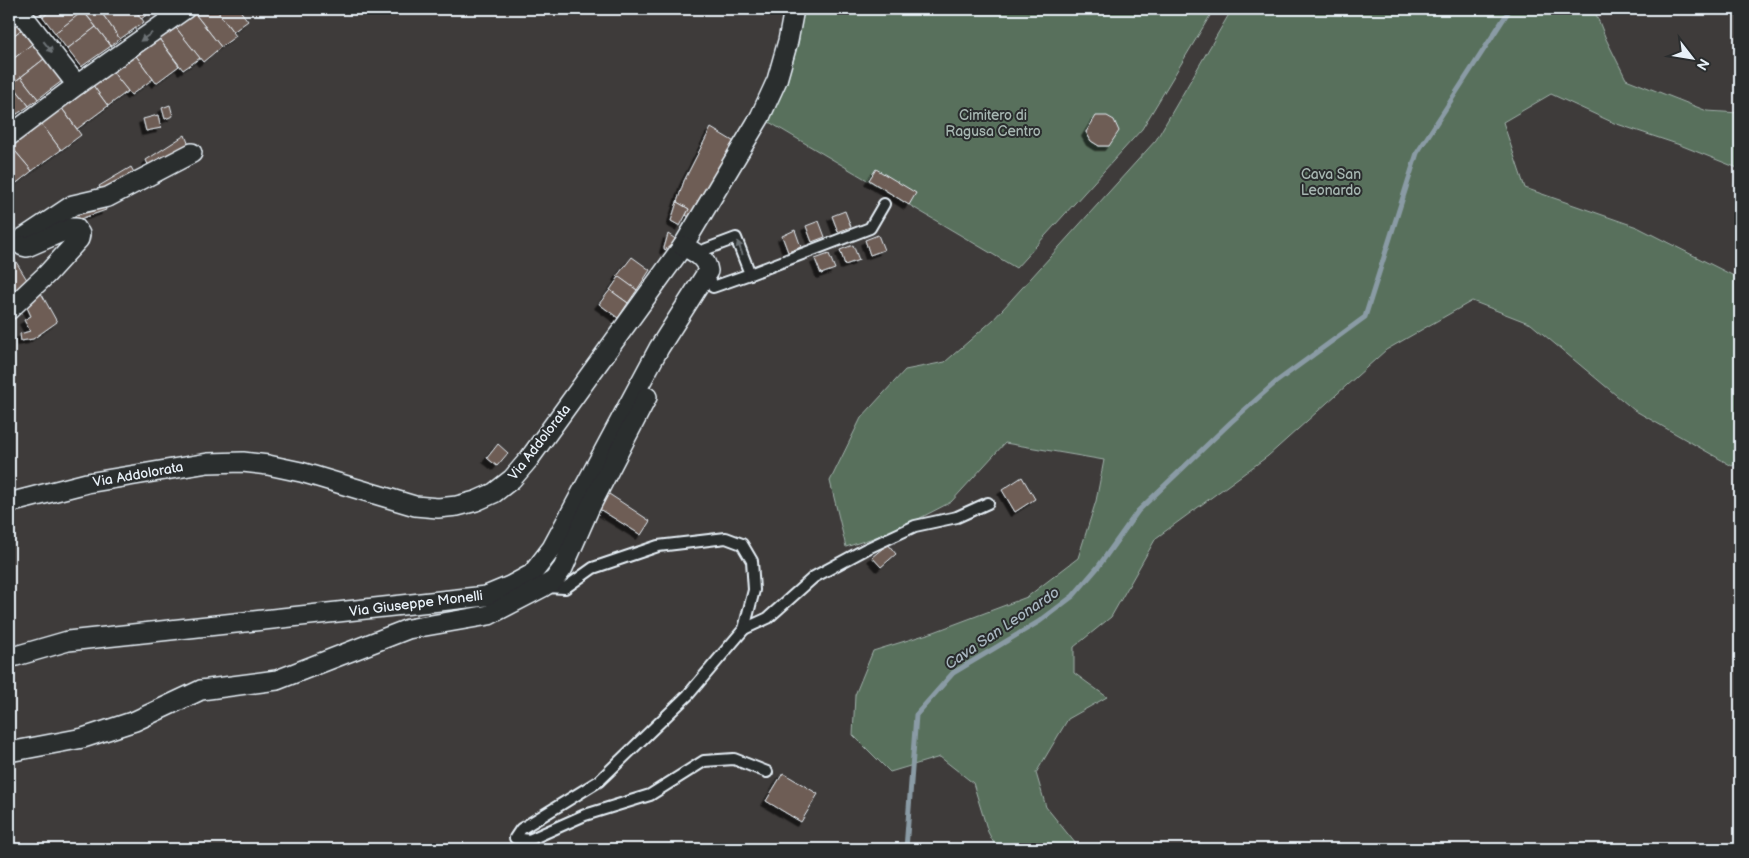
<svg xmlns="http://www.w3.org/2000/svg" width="1749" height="858" font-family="'Balsamiq Sans',sans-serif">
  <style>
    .green { fill: #58705c; stroke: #a0b0aa }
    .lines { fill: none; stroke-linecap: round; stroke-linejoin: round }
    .stream { stroke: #8a9ba5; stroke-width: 5 }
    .building { fill: #6e5d55; stroke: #e8f1f8; filter: url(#shadow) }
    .lane-casing { stroke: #e8f1f8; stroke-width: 14 }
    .street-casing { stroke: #e8f1f8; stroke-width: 22 }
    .lane { stroke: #2a2d2e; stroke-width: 10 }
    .street { stroke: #2a2d2e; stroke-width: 19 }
    .oneway { fill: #6c7275 }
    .labels { text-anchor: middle; stroke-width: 4; stroke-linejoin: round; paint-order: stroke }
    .park-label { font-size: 14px; fill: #a7b7b2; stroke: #2a2d2e }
    .street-label { font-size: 14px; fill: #e8f1f8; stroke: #2a2d2e }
    .water-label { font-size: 15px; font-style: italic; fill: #a9b7c1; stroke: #2a2d2e }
  </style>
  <defs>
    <filter id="shadow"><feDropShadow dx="-4.5" dy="4.5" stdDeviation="0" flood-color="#0009"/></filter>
  </defs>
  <rect width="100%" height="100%" fill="#3e3b3a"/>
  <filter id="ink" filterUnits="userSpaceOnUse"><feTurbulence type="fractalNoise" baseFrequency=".02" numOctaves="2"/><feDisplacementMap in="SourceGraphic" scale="10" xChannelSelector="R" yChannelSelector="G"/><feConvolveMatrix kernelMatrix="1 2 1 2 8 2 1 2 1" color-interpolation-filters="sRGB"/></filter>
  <g filter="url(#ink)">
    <!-- green -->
    <g class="green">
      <path d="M801,9h413l-72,120 -126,139 -247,-146 16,-37z"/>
      <path d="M1232,9h362l12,30 20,40 81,32 33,2v56l-60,-24 -66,-22 -63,-29 -48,28 22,66 112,39 103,52v182l-8,5 -98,-56 -103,-86 -59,-23 -86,49 -118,106 -112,82 -45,79 -37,30v26l33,24 -39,22 -32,54 10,34 34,42h-83l-9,-17 -15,-49 -33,-26 -50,15 -37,-37 2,-40 18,-44 61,-19 93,-35 51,-39 18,-57 8,-41 -99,-17 -54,59 -54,28 -51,17 -16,-66 31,-63 44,-48 40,-8 48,-42 163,-180z"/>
    </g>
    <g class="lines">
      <!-- stream -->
      <path class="stream" d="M906,849l10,-134 37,-42 87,-52 33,-25 25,-29 40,-56 93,-89 45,-40 89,-65 52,-164 93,-144"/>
    </g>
    <!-- building -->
    <g class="building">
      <path d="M37,9h16l-10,8z"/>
      <path d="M53,9h23l4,5 -25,19 -12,-16z"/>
      <path d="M82,9h17l21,30 -9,7z"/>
      <path d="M99,9h36l9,13 -24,17z"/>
      <path d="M135,9h20l-14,10z"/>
      <path d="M194,9h22l20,27 -15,11 -29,-37z"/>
      <path d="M216,9h23l9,12 -15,11z"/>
      <path d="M192,10l29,37 -18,15 -30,-38z"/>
      <path d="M83,11l13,16 -29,22 -12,-16z"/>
      <path d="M11,18l10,12 -12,9v-19z"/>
      <path d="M173,24l27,34 -17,12 -26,-34z"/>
      <path d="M96,27l15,19 -30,21 -14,-18z"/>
      <path d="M21,30l11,14 -20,16 -3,-4v-17z"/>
      <path d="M157,36l22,30 -23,17 -22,-30z"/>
      <path d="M32,44l12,15 -35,27v-19l5,-3 -2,-4z"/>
      <path d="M134,53l19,26 -22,16 -20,-25z"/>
      <path d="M44,59l18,22 -24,18 -17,-22z"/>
      <path d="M111,70l17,21 -20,15 -16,-22z"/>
      <path d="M21,77l17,22 -9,7 -17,-22z"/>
      <path d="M12,84l17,22 -12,8 -8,-11v-17z"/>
      <path d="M92,84l16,22 -31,23 -16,-22z"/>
      <path d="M9,103l8,11 -8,7z"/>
      <path d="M170,105l3,11 -8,3 -3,-11z"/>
      <path d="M61,107l20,28 -20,15 -21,-28z"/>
      <path d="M158,115l3,13 -15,3 -3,-12z"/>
      <path d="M1096,116h11l7,4 5,11 -10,15h-10l-8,-5 -5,-9z"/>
      <path d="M40,122l21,28 -29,21 -22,-26z"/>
      <path d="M711,128l25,15 -44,76 -6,-4 3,-6 -12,-7 7,-21z"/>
      <path d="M185,135l5,13 -40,21 -4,-9z"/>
      <path d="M10,145l22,26 -23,18v-43z"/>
      <path d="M131,167l5,9 -34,17 -3,-7z"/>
      <path d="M876,169l40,24 -7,12 -40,-25z"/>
      <path d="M677,202l12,7 -9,17 -9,-5z"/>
      <path d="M104,204l2,6 -32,11 -1,-11z"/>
      <path d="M845,211l6,16 -13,5 -6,-16z"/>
      <path d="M819,221l6,16 -13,5 -6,-16z"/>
      <path d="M795,230l6,17 -13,5 -6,-16z"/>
      <path d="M668,234l9,6 -12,10 -1,-2z"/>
      <path d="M878,235l6,15 -14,5 -5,-15z"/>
      <path d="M853,245l6,15 -14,5 -5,-15z"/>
      <path d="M829,254l6,15 -14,5 -6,-15z"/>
      <path d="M13,257l16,26 -20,13v-37z"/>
      <path d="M632,257l18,13 -13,20 -20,-14z"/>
      <path d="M619,277l18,13 -9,13 -18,-13z"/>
      <path d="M610,290l18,13 -10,15 -19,-14z"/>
      <path d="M41,293l16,29 -24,17 -12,2 -1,-7 10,-3 -6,-11 7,-4 -6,-13z"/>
      <path d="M498,444l10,9 -11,13 -10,-8z"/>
      <path d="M1022,477l13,22 -20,13 -13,-22z"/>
      <path d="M606,492l44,29 -9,14 -45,-28z"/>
      <path d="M888,544l8,10 -15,13 -9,-10z"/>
      <path d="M783,773l35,21 -17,28 -35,-21z"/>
    </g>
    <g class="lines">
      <!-- lane casing -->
      <g class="lane-casing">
        <g id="lane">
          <path d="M696,253l40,-15 14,36 -37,13 -5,-15"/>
          <path d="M750,274l120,-46 14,-24"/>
          <path d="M546,587l19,1 28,-20 65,-22 68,-8 16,6 10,17 2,29 -10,39 -56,66 -89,86 -78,48 -6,9 14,2 56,-25 65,-20 54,-34 30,-2 33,13"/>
          <path d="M744,629l24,-11 46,-41 52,-28 49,-23 42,-9 31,-14"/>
        </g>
      </g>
      <!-- street casing -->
      <g class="street-casing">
        <g id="street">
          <path d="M18,9l59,76"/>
          <path d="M9,136l68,-51 108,-76"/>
          <path d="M16,243l57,-38 35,-8 84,-44"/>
          <path d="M9,310l38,-36 32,-35 1,-5 -4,-6h-5l-44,19 -4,-1"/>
          <path d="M9,503l78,-20 121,-20 35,-1 25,3 33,7 114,34 23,2 19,-2 19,-5 18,-8 18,-14 17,-20 154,-213 77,-129 17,-37 11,-39 6,-32"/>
          <path d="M9,658l59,-17 418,-45 24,-10 22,-12 20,-26 107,-200 49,-77c-2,-14 -14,-19 -25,-25"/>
          <path d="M9,752l74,-14 52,-17 66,-31 76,-10 131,-51 81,-14 54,-28 11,-7 9,-12 26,-59 58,-112"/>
        </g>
      </g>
      <!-- lane -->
      <use href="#lane" class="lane"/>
      <!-- street -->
      <use href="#street" class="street"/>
    </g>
    <!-- one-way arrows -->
    <defs><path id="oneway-solid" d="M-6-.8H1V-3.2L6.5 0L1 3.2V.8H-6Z" transform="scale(1.25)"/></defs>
    <g class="oneway">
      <use href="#oneway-solid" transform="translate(146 37) rotate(145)"/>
      <use href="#oneway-solid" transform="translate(48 47) rotate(52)"/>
      <use href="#oneway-solid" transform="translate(740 248) rotate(-111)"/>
    </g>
  </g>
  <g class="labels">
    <!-- park labels -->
    <g class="park-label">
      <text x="993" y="120">Cimitero di<tspan x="993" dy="16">Ragusa Centro</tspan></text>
      <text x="1331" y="179">Cava San<tspan x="1331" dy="16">Leonardo</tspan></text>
    </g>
    <!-- street labels -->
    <g class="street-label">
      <text transform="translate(539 442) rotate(-52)" y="5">Via Addolorata</text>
      <text transform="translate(138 474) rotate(-10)" y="5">Via Addolorata</text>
      <text transform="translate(416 603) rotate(-7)" y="5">Via Giuseppe Monelli</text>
    </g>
    <!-- water labels -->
    <g class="water-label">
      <text transform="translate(1002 628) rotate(-34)" y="5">Cava San Leonardo</text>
    </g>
  </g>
  <!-- margin -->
  <rect width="1749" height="858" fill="none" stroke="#2a2d2e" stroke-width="30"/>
  <rect x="15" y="15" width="1719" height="828" fill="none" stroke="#e8f1f8" stroke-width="2" filter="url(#ink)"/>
  <!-- north arrow -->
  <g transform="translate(1692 58) rotate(121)" stroke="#2a2d2e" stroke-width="4" paint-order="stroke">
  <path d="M0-4L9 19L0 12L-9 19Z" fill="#e8f1f8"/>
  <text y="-8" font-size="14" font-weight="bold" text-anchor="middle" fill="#e8f1f8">N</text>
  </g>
</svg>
